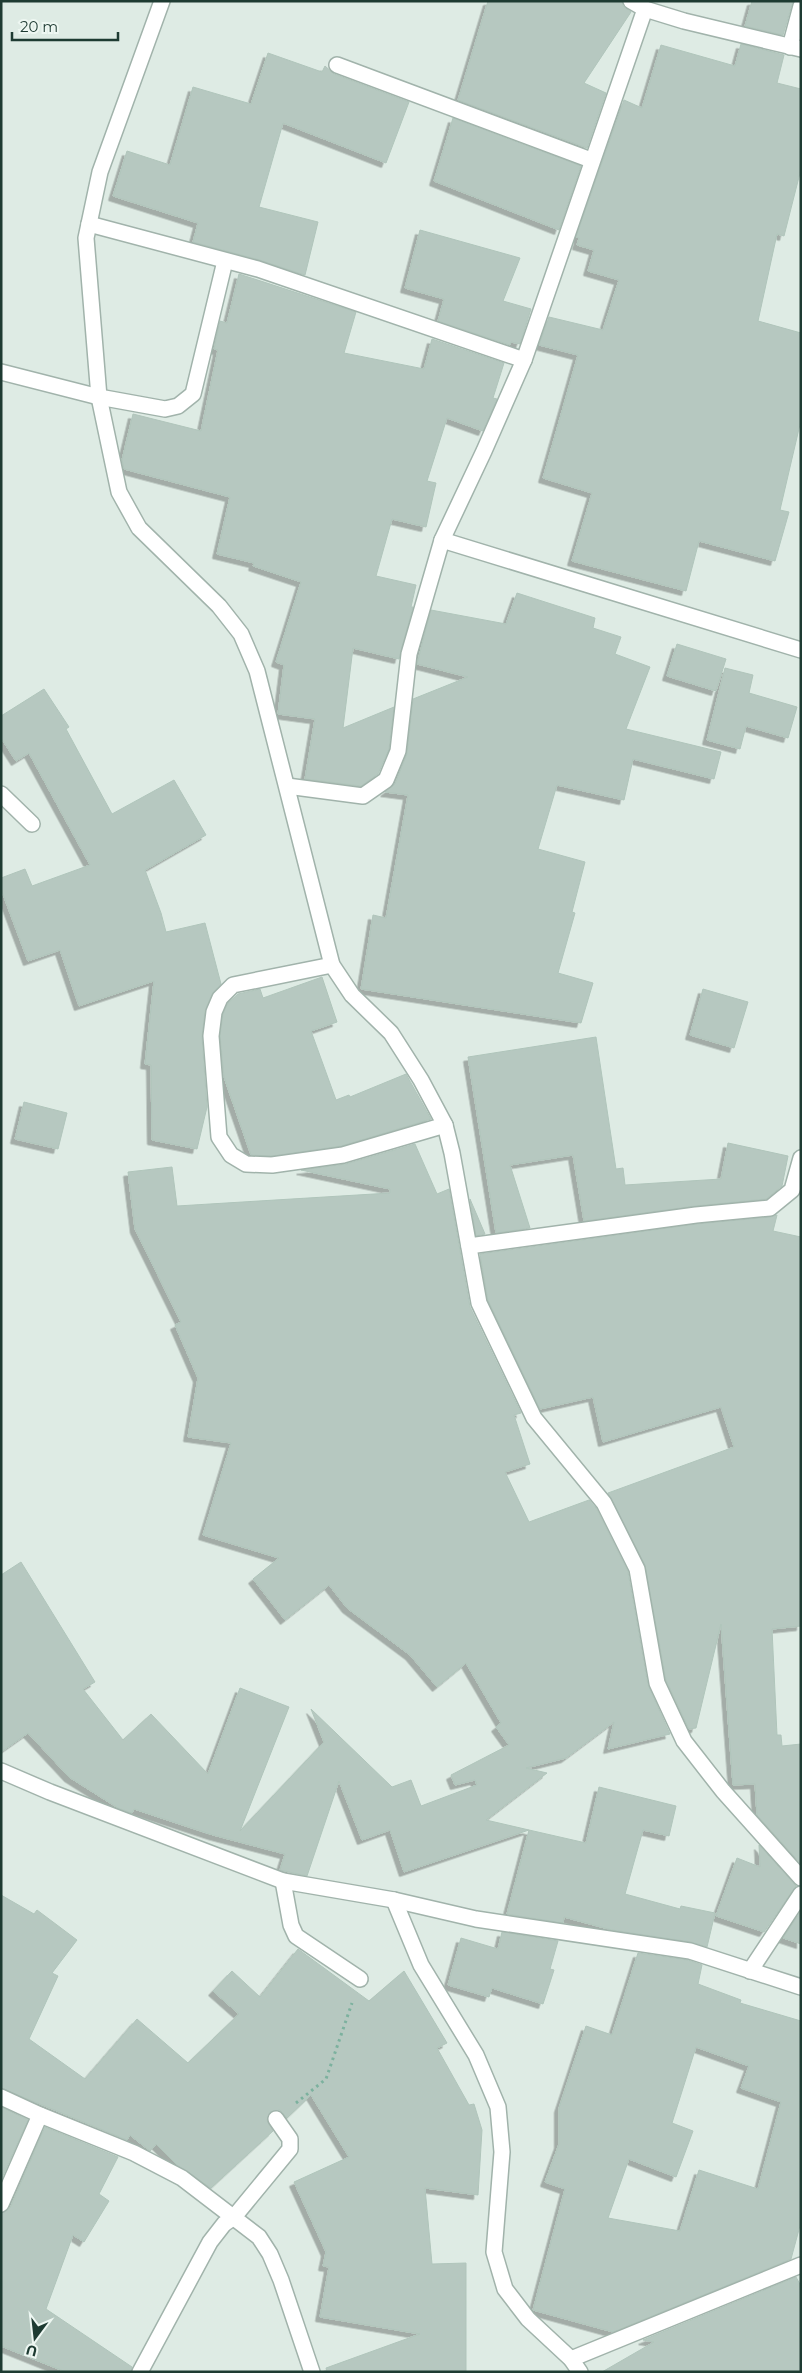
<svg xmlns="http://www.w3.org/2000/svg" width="802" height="2373" font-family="Montserrat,sans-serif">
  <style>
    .building { fill: #b6c8c0; stroke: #b0c5bb; fill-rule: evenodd; filter: url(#shadow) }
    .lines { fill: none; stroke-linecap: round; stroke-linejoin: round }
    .minor-casing { stroke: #a1b3ab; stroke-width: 18 }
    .path { stroke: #7cb19e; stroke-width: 3; stroke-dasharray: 2.5 4; stroke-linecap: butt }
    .minor { stroke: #fff; stroke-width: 15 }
  </style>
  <defs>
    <filter id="shadow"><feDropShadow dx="-4.5" dy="4.5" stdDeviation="0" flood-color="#0004"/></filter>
  </defs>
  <rect width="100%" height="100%" fill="#deebe4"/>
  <!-- building -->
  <g class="building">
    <path d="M488,1h134l1,5 8,6 -47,71 22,10 -19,55 -129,-48z"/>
    <path d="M752,1h41l-10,34 -38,-9z"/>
    <path d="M741,44l43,11 -7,28 24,6v80l-17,67 -7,-2 -19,87 43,12v87l-21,90 9,2 -14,49 -76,-20 -13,50 -114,-30 20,-68 -49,-15 35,-123 -39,-10 10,-28 54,13 16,-50 -31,-9 6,-21 -17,-5 2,-7 -3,-1 48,-137 18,8 19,-63 74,21z"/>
    <path d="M268,53l54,19 3,-6 9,8 75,28 -23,61 -103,-40 -24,84 59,15 -13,53 -45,-15 -67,-18 5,-19 -85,-27 14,-45 43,14 23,-78 58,17z"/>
    <path d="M453,118l128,48 -22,64 -125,-49z"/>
    <path d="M420,230l100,28 -17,43 28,8 -11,35 -9,-2 -1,3 -72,-24 6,-22 -39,-11z"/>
    <path d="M239,274l117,38 -12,41 80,16 8,-30 72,24 -11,35 4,1 -14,32 -36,-13 -20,63 9,2 -10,44 -34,-8 -16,57 40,9 -5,22h2l-14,52 -46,-11 -10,80 51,-21 -5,42 -11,25 -17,12 -56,-7 10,-60 -37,-5 6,-49 -8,-3 25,-80 -48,-16 1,-3 -37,-9 13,-57 -106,-28 -2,-9 11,-46 68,17 17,-81 -4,-1 6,-28 7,2z"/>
    <path d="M517,593l78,25 -2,10 28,9 -6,17 35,13 -24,62 95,23 -7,27 -81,-20 -9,41 -67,-15 -19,64 47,13 -13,50 3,1 -17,60 35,10 -12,40 -220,-34 12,-74 13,3 22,-123 -23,-3 10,-8 12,-30 6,-55 55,-22 -51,-13 14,-54 75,14z"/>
    <path d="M677,644l49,15 -10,32 -49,-15z"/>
    <path d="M725,668l28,7 -4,18 48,14 -9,31 -42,-12 -6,23 -33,-9z"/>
    <path d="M44,689l25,38 -3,2 46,85 62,-34 32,55 -61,35 16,43 5,19 39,-9 16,61 -9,10 -7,17 -3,26 5,70 -10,42 -45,-9 -1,-75 -6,-1 9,-83 -75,25 -19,-56 -32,11 -27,-72v-11l24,-9 7,17 58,-21 -61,-112 -13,8 -15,-23v-22z"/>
    <path d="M322,977l15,45 -26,9 25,69 13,-5 1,2 56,-23 25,45 -90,27 -69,10 -21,-1 -27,-78 -4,-41 3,-22 5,-11 10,-9 22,-5 3,9z"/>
    <path d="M703,989l45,13 -14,46 -44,-13z"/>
    <path d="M596,1037l20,132 7,-1 2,17 96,-6 7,-36 60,13 -6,30 -16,13 -71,7 -111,15 -11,-66 -63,10 20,63 -34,5 -28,-176z"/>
    <path d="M24,1102l43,11 -9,36 -43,-10z"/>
    <path d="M415,1144l22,50 12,-5 21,118 51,106 -7,2 16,49 -25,8 24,50 60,-22 7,8 32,64 20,113 22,49 -62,15 6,-27 -48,36 -40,10 21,5 -61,47 43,10 -125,42 -14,-42 -28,10 -23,-59 -32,95 -27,-6 5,-16 -72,-19 -79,-26 -2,4 -14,-5 -49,-31 -41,-44 -27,19v-177l20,-13 74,120 -12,7 40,51 28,-26 57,60 32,-86 49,19 -49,124 84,-89 -13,-33 81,78 19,-7 10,26 56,-21 -2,-5 -20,5 -4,-10 58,-30 -13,-18 5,-4 -35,-60 -29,24 -27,-32 -63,-47 -18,-23 -44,35 -32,-41 26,-21 -76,-23 28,-92 -43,-6 10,-59 -23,-53 6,-3 -46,-93 -7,-57 44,-5 5,39 213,-13v-4l-89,-19 45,-6z"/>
    <path d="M470,1199l15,35 -9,2z"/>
    <path d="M777,1215l-4,16 28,6v389l-29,3 5,106h4l1,11 19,-2v120l-44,-49 -2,-31 -22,1 -12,-161 -25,104 -7,1 -23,-49 -21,-115 -37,-72 126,-46 -13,-40 -118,35 -10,-45 -53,12 -52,-109 -8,-46 217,-30 74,-7z"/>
    <path d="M599,1787l77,19 -7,30 -26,-6 -18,64 55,15 1,-3 34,7 -8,34 -16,-5 -79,-12 -48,-13 -1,6 -56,-9 22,-84 57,13z"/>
    <path d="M759,1845l37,41 -32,46 -48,-16 21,-58 23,9z"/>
    <path d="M1,1895l33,19 3,-4 40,30 -25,33 6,3 -29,63 56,40 52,-60 51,44 51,-49 -26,-23 19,-20 28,26 38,-48 71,52 35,-30 43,72 -10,5 32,57 5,-1 8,26 -4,65 -53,-7 7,76 34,-1v109h-139l-1,-4 94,-34 -100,-17 9,-50 -6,-1 3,-14 -32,-70 55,-25 -38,-62 -24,23 -7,-8 -10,2 -3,8 6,11 -62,57 -34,-23 -21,-21 -6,7 -20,-16 -3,5 -126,-52z"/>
    <path d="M801,1911v33l-18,-6z"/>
    <path d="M502,1932l56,9 -8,28 4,1 -11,34 -51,-16 -3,9 -41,-12 13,-47 37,11z"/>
    <path d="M638,1953l50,7 14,5 -4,19 43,16 -1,3 61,18v201l-10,37 -178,73 -80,-22 32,-121 -20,-7 14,-38v-36l27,-82 26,9zM696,2047l53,19 -8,22 40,14 -23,87 -59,-19 -19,61 -72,-13 21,-59 47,18 17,-46 -21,-8z"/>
    <path d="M1,2107l27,13 -27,60z"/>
    <path d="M45,2127l73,30 -19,37 10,7 -25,41 -11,-7 -27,74 86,58 -1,5h-65l-65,-26v-133l9,-5z"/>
    <path d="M796,2277l5,9v86h-199l52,-30 -11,-2z"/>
  </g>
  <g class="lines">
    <!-- minor casing -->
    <g class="minor-casing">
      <g id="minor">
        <path d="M162,1l-62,171 -14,66 13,159 20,95 20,36 80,78 22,28 16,37 75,294 20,30 39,38 30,47 24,45 7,28 27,150 55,115 70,85 33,66 20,114 27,58 39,50 78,87"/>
        <path d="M631,1l14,8 39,12 117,28"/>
        <path d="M790,47l11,-41"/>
        <path d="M337,65l254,95"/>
        <path d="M89,224l169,45 266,91"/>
        <path d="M1,372l98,25 66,12 13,-3 15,-12 32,-133"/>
        <path d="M442,540l42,-89 40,-91 121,-351"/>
        <path d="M287,786l76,10 23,-16 12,-29 11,-97 33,-114 359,110"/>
        <path d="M1,794l31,30"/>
        <path d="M332,965l-99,20 -13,13 -6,14 -3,24 8,101 12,18 15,9 26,1 71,-10 102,-30"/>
        <path d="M469,1246l227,-31 74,-7 22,-18 9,-32"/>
        <path d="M1,1771l49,21 233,89 111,19 82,19 214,32 111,36"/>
        <path d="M283,1881l8,44 5,11 64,43"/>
        <path d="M394,1900l27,65 55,90 22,52 4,45 -8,100 11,37 23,30 43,40 9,13"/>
        <path d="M750,1971l51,-77"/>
        <path d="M1,2097l39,18 -39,89"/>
        <path d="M40,2115l94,38 48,25 77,59 11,17 11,26 31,92"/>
        <path d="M571,2359l230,-94"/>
        <path d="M140,2372l70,-130 14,-18 10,-7 56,-68v-10l-14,-20"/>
      </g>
    </g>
    <!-- path -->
    <path class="path" d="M296,2103l30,-24 26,-76"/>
    <!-- minor -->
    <use href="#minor" class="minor"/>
  </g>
  <!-- border -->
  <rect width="802" height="2373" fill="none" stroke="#1e3b32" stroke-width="5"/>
  <!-- north arrow -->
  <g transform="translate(35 2338) rotate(195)" stroke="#eef7f2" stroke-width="4" paint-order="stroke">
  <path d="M0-4L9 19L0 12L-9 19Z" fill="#1e3b32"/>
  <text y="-8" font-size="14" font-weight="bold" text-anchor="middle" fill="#1e3b32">U</text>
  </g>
  <!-- scale -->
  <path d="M12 32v8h106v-8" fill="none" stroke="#1e3b32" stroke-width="2.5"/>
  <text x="20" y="32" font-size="15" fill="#1e3b32" stroke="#eef7f2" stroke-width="4" paint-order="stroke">20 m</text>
</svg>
